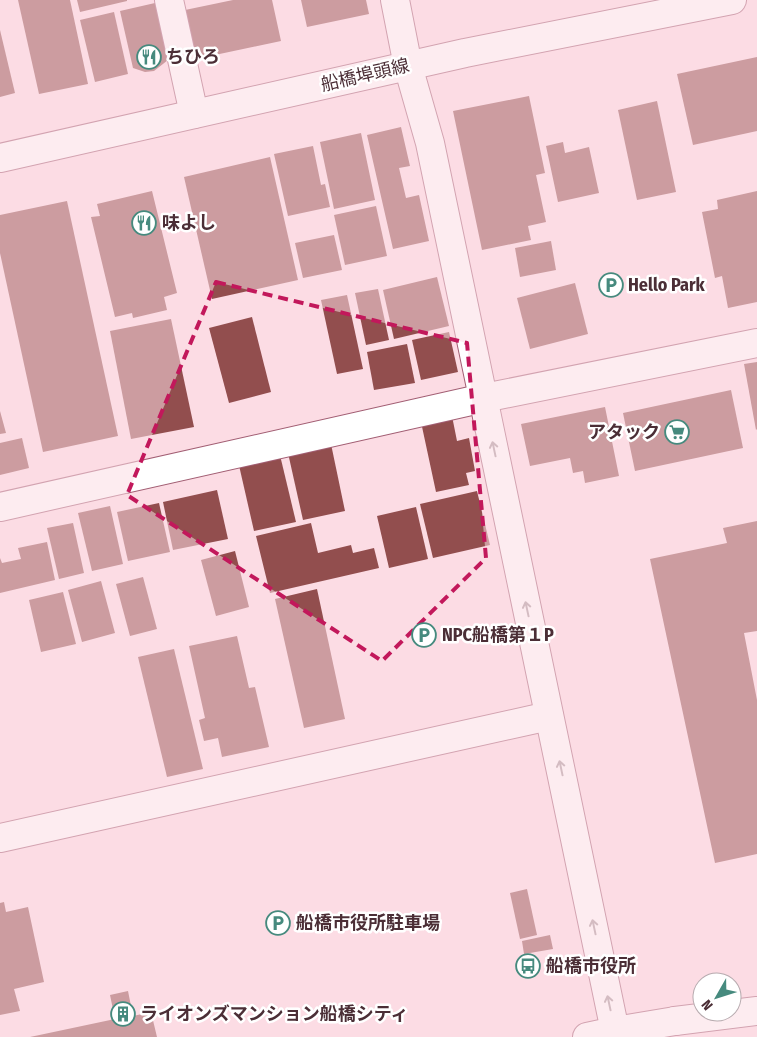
<svg xmlns="http://www.w3.org/2000/svg" width="757" height="1037" font-family="'Fira Sans Condensed','Noto Sans JP',sans-serif">
  <style>
    .building { fill: #924e4e }
    .lines { fill: none; stroke-linecap: round; stroke-linejoin: round }
    .minor-casing { stroke: #a25e73; stroke-width: 30 }
    .tertiary-casing { stroke: #a25e73; stroke-width: 30 }
    .secondary-casing { stroke: #a25e73; stroke-width: 30 }
    .minor { stroke: #fff; stroke-width: 28 }
    .tertiary { stroke: #fff; stroke-width: 28 }
    .secondary { stroke: #fff; stroke-width: 28 }
    .oneway { stroke: #a5969a }
    .marked { fill: none; stroke: #c2185b; stroke-width: 4; stroke-dasharray: 10 6; stroke-linejoin: round }
    .labels { text-anchor: middle; stroke-width: 5; stroke-linejoin: round; paint-order: stroke }
    .poi-label { font-size: 18px; font-weight: bold; fill: #4b2e36; stroke: #fff; text-anchor: start }
    .street-label { font-size: 18px; fill: #4b2e36; stroke: #fff }
  </style>
  <rect width="100%" height="100%" fill="#fcdce4"/>
  <!-- building -->
  <g class="building">
    <path d="M18,0h52l18,84 -49,10z"/>
    <path d="M77,0h50v1l-47,11z"/>
    <path d="M233,0h39l9,41 -85,18 -11,-49z"/>
    <path d="M301,0h65l3,14 -62,13z"/>
    <path d="M155,3l13,57 -14,11 -9,1 -12,-4 -13,-57z"/>
    <path d="M114,12l14,62 -33,8 -15,-62z"/>
    <path d="M0,30l15,63 -15,4z"/>
    <path d="M757,57v74l-64,14 -16,-71z"/>
    <path d="M529,96l16,77 -9,2 10,47 -18,4 3,14 -49,10 -29,-139z"/>
    <path d="M657,101l19,91 -39,8 -19,-90z"/>
    <path d="M401,127l9,39 -11,2 7,30 13,-3 10,46 -36,8 -26,-114z"/>
    <path d="M361,133l14,67 -41,9 -14,-67z"/>
    <path d="M563,142l2,11 24,-6 10,46 -41,9 -12,-56z"/>
    <path d="M313,146l8,39 4,-1 5,23 -42,9 -14,-62z"/>
    <path d="M270,157l28,123 -86,19 -28,-122z"/>
    <path d="M152,191l25,102 -13,4 3,13 -34,8 -1,-5 -17,4 -24,-100 9,-1 -3,-12z"/>
    <path d="M757,191v111l-29,6 -6,-32 -7,2 -13,-66 16,-3 -1,-9z"/>
    <path d="M67,201l51,235 -75,16 -43,-199v-38z"/>
    <path d="M376,206l11,50 -42,9 -11,-50z"/>
    <path d="M334,235l8,35 -39,8 -8,-35z"/>
    <path d="M551,241l5,29 -36,7 -5,-29z"/>
    <path d="M437,277l12,49 -55,13 -11,-49z"/>
    <path d="M575,283l13,51 -58,15 -13,-51z"/>
    <path d="M378,289l11,51 -23,5 -11,-52z"/>
    <path d="M347,295l16,74 -26,5 -16,-74z"/>
    <path d="M252,317l19,75 -42,11 -20,-75z"/>
    <path d="M171,319l23,108 -63,12 -21,-108z"/>
    <path d="M449,332l9,40 -37,8 -9,-40z"/>
    <path d="M407,344l8,39 -41,7 -7,-38z"/>
    <path d="M757,362v67l-1,1 -12,-66z"/>
    <path d="M731,390l12,58 -108,23 -12,-58z"/>
    <path d="M605,407l14,69 -34,7 -2,-12 -10,2 -3,-15 -40,8 -9,-42z"/>
    <path d="M0,411l6,22 -6,1z"/>
    <path d="M452,416l5,25 12,-3 6,33 -9,2 3,12 -33,7 -15,-70z"/>
    <path d="M22,438l7,30 -29,7v-32z"/>
    <path d="M331,444l14,67 -42,9 -15,-67z"/>
    <path d="M279,451l17,71 -42,9 -16,-70z"/>
    <path d="M217,490l11,49 -55,11 -10,-48z"/>
    <path d="M477,491l13,54 -57,13 -13,-54z"/>
    <path d="M159,503l11,49 -42,9 -11,-49z"/>
    <path d="M110,506l13,58 -31,7 -14,-58z"/>
    <path d="M416,507l12,52 -39,9 -12,-52z"/>
    <path d="M757,521v110l-13,2 13,67v154l-42,9 -65,-304 77,-16 -4,-15z"/>
    <path d="M73,523l11,50 -25,6 -12,-51z"/>
    <path d="M311,523l7,30 33,-8 2,8 21,-5 5,20 -109,25 -14,-57z"/>
    <path d="M47,542l8,38 -55,13v-35l2,5 19,-4 -3,-11z"/>
    <path d="M235,551l14,56 -33,9 -15,-56z"/>
    <path d="M143,577l14,52 -27,7 -14,-52z"/>
    <path d="M101,581l14,52 -33,9 -14,-52z"/>
    <path d="M317,589l28,130 -41,9 -29,-129z"/>
    <path d="M63,592l13,52 -35,8 -12,-52z"/>
    <path d="M237,636l12,52 6,-1 14,60 -47,10 -4,-19 -14,3 -5,-21 6,-2 -16,-72z"/>
    <path d="M174,649l29,120 -36,8 -29,-120z"/>
    <path d="M527,889l10,46 -17,4 -10,-46z"/>
    <path d="M4,902l2,10 22,-5 16,75 -30,7 6,22 -20,4v-112z"/>
    <path d="M550,935l3,14 -29,5 -2,-13z"/>
    <path d="M128,991l5,25 18,-4 6,25h-127l85,-18 -5,-24z"/>
  </g>
  <g class="lines">
    <!-- minor casing -->
    <g class="minor-casing">
      <g id="minor">
        <path d="M169,0l25,114"/>
        <path d="M395,0l13,66 22,77 185,888"/>
        <path d="M484,398l273,-55"/>
        <path d="M0,838l549,-122"/>
        <path d="M675,1021l82,-10"/>
      </g>
    </g>
    <!-- tertiary casing -->
    <g class="tertiary-casing">
      <g id="tertiary">
        <path d="M0,507l484,-109"/>
        <path d="M587,1037l28,-6 60,-10"/>
      </g>
    </g>
    <!-- secondary casing -->
    <g class="secondary-casing">
      <path id="secondary" d="M0,158l465,-105 267,-53"/>
    </g>
    <!-- minor -->
    <use href="#minor" class="minor"/>
    <!-- tertiary -->
    <use href="#tertiary" class="tertiary"/>
    <!-- secondary -->
    <use href="#secondary" class="secondary"/>
  </g>
  <!-- one-way arrows -->
  <defs><path id="oneway-shaft" d="M-6 0H5M1.5-3L5.5 0L1.5 3" fill="none" stroke-width="1.6" stroke-linecap="round" stroke-linejoin="round" transform="scale(1.25)"/></defs>
  <g class="oneway">
    <use href="#oneway-shaft" transform="translate(494 449) rotate(-102)"/>
    <use href="#oneway-shaft" transform="translate(527 609) rotate(-102)"/>
    <use href="#oneway-shaft" transform="translate(561 768) rotate(-102)"/>
    <use href="#oneway-shaft" transform="translate(594 927) rotate(-102)"/>
    <use href="#oneway-shaft" transform="translate(609 1003) rotate(-102)"/>
  </g>
  <!-- marked area -->
  <path d="M0 0H757V1037H0ZM216,282l251,61 19,215 -104,103 -255,-166z" fill="#fcdce4" fill-opacity=".55" fill-rule="evenodd"/>
  <path class="marked" d="M216,282l251,61 19,215 -104,103 -255,-166z"/>
  <!-- icons -->
  <defs>
    <g id="restaurant-ring" transform="scale(1.25)"><circle r="9.5" fill="#fff" stroke="#468a7e" stroke-width="1.5"/><path d="M-5-6h1v4h1v-4h1v4h1v-4h1v5L-1.5 .5V6h-2V.5L-5-1ZM5-6V6H3V1.5H1.5Q1.5-4 5-6Z" fill="#468a7e"/></g>
    <g id="parking-ring" transform="scale(1.25)"><circle r="9.5" fill="#fff" stroke="#468a7e" stroke-width="1.5"/><path d="M-3.5-5.5H1a3.5 3.5 0 0 1 0 7H-1V5.5H-3.5ZM-1-3.4V-.6H.8a1.4 1.4 0 0 0 0-2.8Z" fill="#468a7e"/></g>
    <g id="supermarket-ring" transform="scale(1.25)"><circle r="9.5" fill="#fff" stroke="#468a7e" stroke-width="1.5"/><path d="M-6-5.5h2.5l.6 2H6L4.5 2H-2.5L-4.4-4H-6ZM-1.5 3.2a1.3 1.3 0 1 0 .1 0ZM3 3.2a1.3 1.3 0 1 0 .1 0Z" fill="#468a7e"/></g>
    <g id="bus-ring" transform="scale(1.25)"><circle r="9.5" fill="#fff" stroke="#468a7e" stroke-width="1.5"/><path d="M-5-6H5V4H4V6H2V4H-2V6H-4V4H-5ZM-3.5-4V0h7V-4ZM-3.5 1.2v1.5H-2V1.2ZM2 1.2v1.5H3.5V1.2Z" fill="#468a7e"/></g>
    <g id="building-ring" transform="scale(1.25)"><circle r="9.5" fill="#fff" stroke="#468a7e" stroke-width="1.5"/><path d="M-4-6H4V6H1V3H-1V6H-4ZM-2.5-4.3h1.7v1.8h-1.7ZM.8-4.3h1.7v1.8H.8ZM-2.5-1h1.7V.8h-1.7ZM.8-1h1.7V.8H.8Z" fill="#468a7e"/></g>
  </defs>
  <g fill-rule="evenodd">
    <use href="#restaurant-ring" x="149" y="57"/>
    <use href="#restaurant-ring" x="144" y="223"/>
    <use href="#parking-ring" x="611" y="285"/>
    <use href="#supermarket-ring" x="677" y="432"/>
    <use href="#parking-ring" x="424" y="635"/>
    <use href="#parking-ring" x="278" y="923"/>
    <use href="#bus-ring" x="528" y="966"/>
    <use href="#building-ring" x="123" y="1014"/>
  </g>
  <g class="labels">
    <!-- poi labels -->
    <g class="poi-label">
      <text x="166" y="63">ちひろ</text>
      <text x="162" y="229">味よし</text>
      <text x="628" y="291">Hello Park</text>
      <text x="660" y="438" text-anchor="end">アタック</text>
      <text x="442" y="641">NPC船橋第１P</text>
      <text x="296" y="929">船橋市役所駐車場</text>
      <text x="546" y="972">船橋市役所</text>
      <text x="140" y="1020">ライオンズマンション船橋シティ</text>
    </g>
    <!-- street labels -->
    <g class="street-label">
      <text transform="translate(365 75) rotate(-13)" y="6">船橋埠頭線</text>
    </g>
  </g>
  <!-- north arrow -->
  <g transform="translate(717 997) rotate(231)"><circle r="24" fill="#ffffff" stroke="#b7abaf"/>
  <path d="M0-4L9 19L0 12L-9 19Z" fill="#468a7e"/>
  <text y="-8" font-size="14" font-weight="bold" text-anchor="middle" fill="#4b2e36">N</text>
  </g>
</svg>
